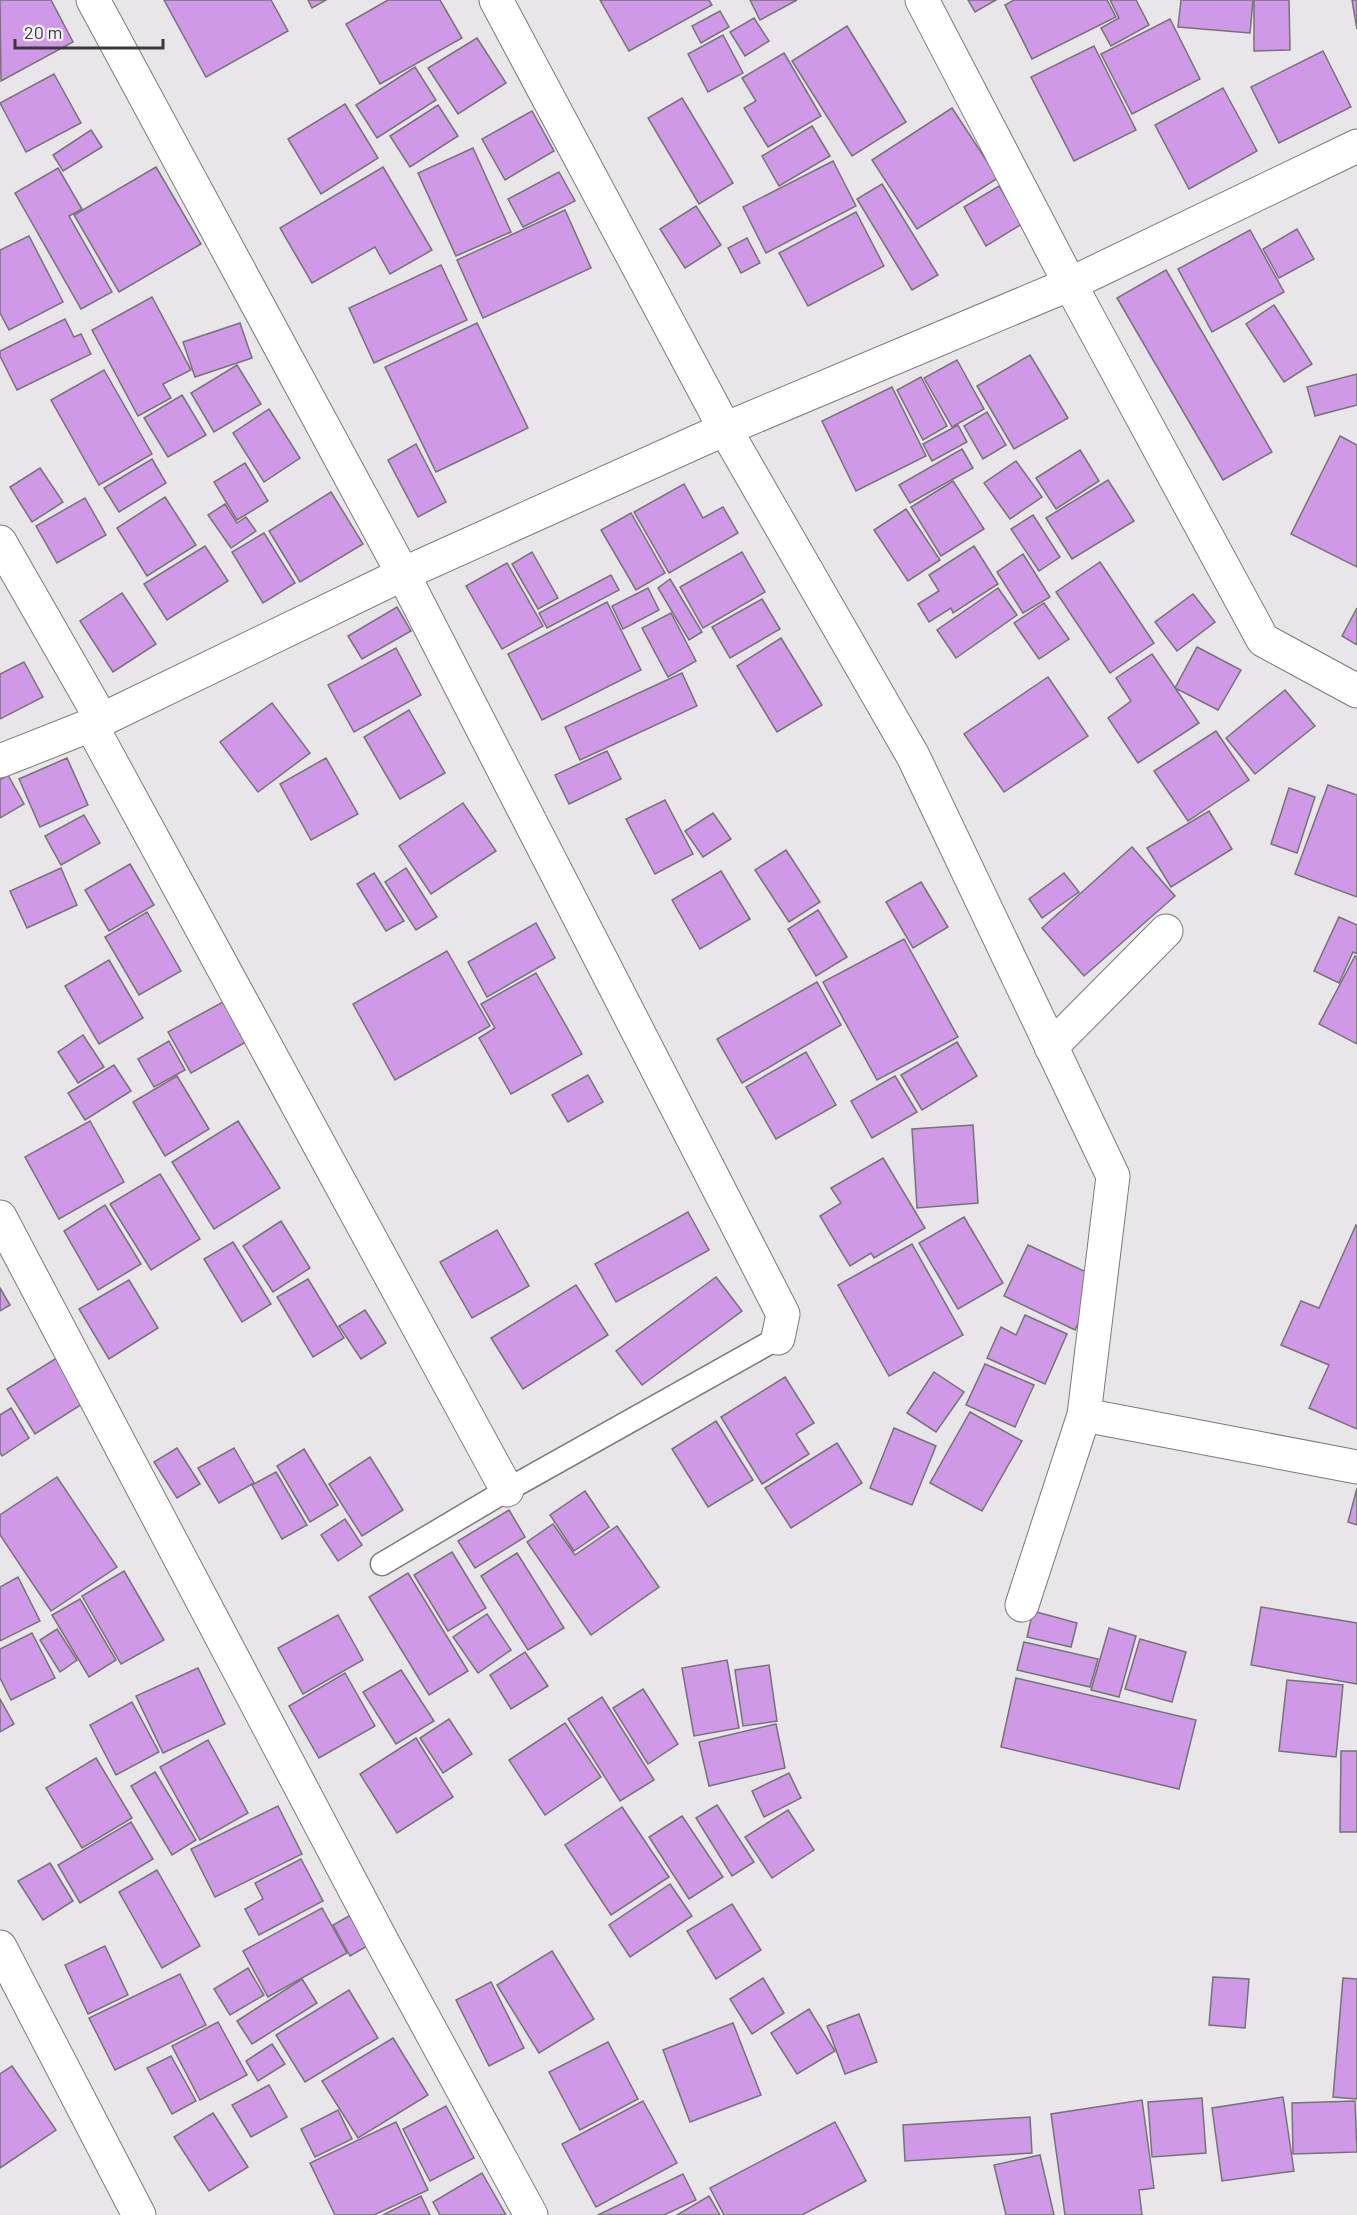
<svg xmlns="http://www.w3.org/2000/svg" width="1357" height="2215" font-family="Barlow,sans-serif">
  <style>
    .building { fill: #d099e8; stroke: #757376; stroke-width: 1.5 }
    .lines { fill: none; stroke-linecap: round; stroke-linejoin: round }
    .lane-casing { stroke: #7c797d; stroke-width: 25 }
    .street-casing { stroke: #7c797d; stroke-width: 35 }
    .lane { stroke: #fff; stroke-width: 22 }
    .street { stroke: #fff; stroke-width: 33 }
  </style>
  <rect width="100%" height="100%" fill="#e9e6ea"/>
  <!-- building -->
  <g class="building">
    <path d="M0,0h51l22,42 -72,39z"/>
    <path d="M164,0h107l17,31 -82,46z"/>
    <path d="M308,0h18l-14,8z"/>
    <path d="M388,0h52l22,38 -82,46 -34,-60z"/>
    <path d="M600,0h109l3,5 -83,46z"/>
    <path d="M750,0h47l-37,20z"/>
    <path d="M968,0h28l-21,12z"/>
    <path d="M1014,0h93l9,17 -84,42 -27,-54z"/>
    <path d="M1110,0h26l13,25 -38,21 -10,-18 18,-10z"/>
    <path d="M1181,0h72l-3,33 -72,-6z"/>
    <path d="M1254,0h35l1,50 -36,1z"/>
    <path d="M1352,0h5v29z"/>
    <path d="M720,11l9,16 -28,16 -9,-17z"/>
    <path d="M754,18l15,23 -24,15 -15,-24z"/>
    <path d="M1170,19l30,60 -68,35 -31,-60z"/>
    <path d="M847,26l59,96 -54,34 -60,-95z"/>
    <path d="M723,35l20,38 -35,19 -20,-38z"/>
    <path d="M477,38l29,45 -48,31 -30,-46z"/>
    <path d="M1094,46l42,84 -62,31 -43,-84z"/>
    <path d="M1323,51l28,56 -72,36 -28,-56z"/>
    <path d="M784,53l37,63 -53,31 -24,-39 12,-7 -14,-23z"/>
    <path d="M415,67l21,33 -59,38 -21,-33z"/>
    <path d="M54,74l27,49 -55,29 -26,-49z"/>
    <path d="M1223,88l34,63 -68,38 -34,-64z"/>
    <path d="M682,98l51,85 -34,21 -51,-86z"/>
    <path d="M345,104l33,54 -57,36 -33,-55z"/>
    <path d="M438,105l20,31 -48,31 -20,-31z"/>
    <path d="M952,108l46,70 -81,51 -45,-69z"/>
    <path d="M532,111l22,40 -49,29 -23,-41z"/>
    <path d="M812,126l18,30 -51,30 -17,-30z"/>
    <path d="M91,130l11,17 -39,24 -10,-16z"/>
    <path d="M473,148l38,84 -55,24 -38,-83z"/>
    <path d="M833,161l23,45 -90,47 -23,-46z"/>
    <path d="M156,167l45,77 -82,48 -45,-77z"/>
    <path d="M383,167l49,83 -42,24 -15,-27 -63,36 -32,-55z"/>
    <path d="M58,168l24,41 -13,7 43,76 -31,17 -66,-116z"/>
    <path d="M559,172l16,29 -52,26 -15,-28z"/>
    <path d="M882,184l56,91 -26,15 -55,-91z"/>
    <path d="M999,186l23,38 -36,22 -22,-39z"/>
    <path d="M696,206l25,39 -36,23 -25,-39z"/>
    <path d="M565,210l26,58 -108,50 -26,-58z"/>
    <path d="M856,212l28,54 -76,40 -29,-53z"/>
    <path d="M1297,229l17,30 -35,19 -16,-29z"/>
    <path d="M1250,230l34,62 -72,40 -34,-63z"/>
    <path d="M29,236l34,66 -54,28 -9,-17v-63z"/>
    <path d="M747,238l13,25 -19,10 -13,-25z"/>
    <path d="M441,265l26,55 -93,43 -25,-55z"/>
    <path d="M1166,270l106,182 -49,28 -106,-182z"/>
    <path d="M152,297l39,73 -28,14 8,14 -33,18 -46,-86z"/>
    <path d="M1274,305l38,59 -28,18 -38,-58z"/>
    <path d="M65,319l9,18 7,-3 10,20 -74,36 -17,-34v-5z"/>
    <path d="M240,323l12,35 -57,19 -12,-35z"/>
    <path d="M477,323l51,105 -92,44 -51,-105z"/>
    <path d="M1030,355l38,63 -54,31 -37,-63z"/>
    <path d="M957,360l27,49 -32,18 -28,-49z"/>
    <path d="M237,365l24,39 -47,28 -23,-39z"/>
    <path d="M104,370l48,84 -53,31 -48,-85z"/>
    <path d="M1357,374v31l-42,11 -8,-29z"/>
    <path d="M921,377l26,49 -24,14 -26,-50z"/>
    <path d="M892,387l34,69 -70,35 -34,-70z"/>
    <path d="M182,395l24,40 -38,22 -24,-39z"/>
    <path d="M269,409l31,49 -36,24 -31,-49z"/>
    <path d="M987,412l19,33 -23,14 -19,-33z"/>
    <path d="M958,425l9,17 -35,19 -9,-17z"/>
    <path d="M1340,436l17,9v122l-66,-33z"/>
    <path d="M416,444l30,58 -28,15 -30,-57z"/>
    <path d="M962,449l11,19 -63,35 -11,-18z"/>
    <path d="M1080,450l19,31 -43,28 -20,-31z"/>
    <path d="M152,459l14,24 -47,29 -15,-24z"/>
    <path d="M1016,461l26,36 -32,22 -26,-36z"/>
    <path d="M245,463l23,38 -31,19 -23,-38z"/>
    <path d="M40,468l23,34 -31,20 -22,-35z"/>
    <path d="M1108,480l26,41 -62,38 -26,-41z"/>
    <path d="M953,481l31,48 -43,27 -30,-49z"/>
    <path d="M684,484l19,34 20,-11 15,26 -69,40 -35,-61z"/>
    <path d="M331,492l32,52 -63,38 -31,-51z"/>
    <path d="M165,497l31,48 -49,31 -30,-48z"/>
    <path d="M85,498l21,37 -49,28 -21,-37z"/>
    <path d="M225,504l12,19 9,-6 10,14 -25,17 -23,-33z"/>
    <path d="M906,509l34,51 -32,21 -34,-51z"/>
    <path d="M631,513l34,60 -29,17 -35,-60z"/>
    <path d="M1033,515l27,42 -21,14 -28,-42z"/>
    <path d="M264,533l31,50 -32,20 -31,-51z"/>
    <path d="M205,546l23,35 -61,39 -23,-36z"/>
    <path d="M974,546l24,38 -45,29 -2,-5 -22,14 -11,-18 21,-13 -10,-16z"/>
    <path d="M532,552l26,46 -20,11 -26,-45z"/>
    <path d="M742,552l23,40 -62,36 -23,-41z"/>
    <path d="M1023,554l27,43 -27,16 -26,-41z"/>
    <path d="M1100,562l54,81 -44,30 -54,-81z"/>
    <path d="M507,563l36,63 -41,23 -36,-63z"/>
    <path d="M611,575l8,15 -72,38 -8,-15z"/>
    <path d="M670,579l32,53 -13,8 -31,-52z"/>
    <path d="M648,588l11,22 -36,19 -11,-23z"/>
    <path d="M998,588l19,27 -61,43 -19,-28z"/>
    <path d="M122,593l34,51 -43,28 -33,-51z"/>
    <path d="M1193,594l22,28 -38,29 -22,-29z"/>
    <path d="M762,599l18,30 -50,29 -18,-31z"/>
    <path d="M607,602l34,68 -99,50 -34,-66z"/>
    <path d="M1044,603l25,36 -30,20 -25,-36z"/>
    <path d="M397,607l14,24 -49,28 -14,-23z"/>
    <path d="M1357,608v37l-15,-9z"/>
    <path d="M671,613l25,48 -28,16 -26,-49z"/>
    <path d="M781,638l41,67 -45,27 -40,-66z"/>
    <path d="M1197,647l44,23 -23,40 -43,-22z"/>
    <path d="M396,648l25,47 -67,37 -26,-47z"/>
    <path d="M1152,654l47,69 -61,40 -30,-45 23,-17 -15,-23z"/>
    <path d="M24,662l19,35 -43,22v-45z"/>
    <path d="M682,673l15,33 -117,54 -15,-33z"/>
    <path d="M1048,677l40,59 -84,56 -40,-58z"/>
    <path d="M1285,690l30,36 -60,48 -29,-36z"/>
    <path d="M272,703l38,50 -52,39 -38,-50z"/>
    <path d="M409,710l36,63 -45,26 -36,-62z"/>
    <path d="M1216,731l33,49 -61,41 -34,-50z"/>
    <path d="M607,751l14,28 -52,25 -14,-29z"/>
    <path d="M67,758l21,47 -48,22 -21,-48z"/>
    <path d="M326,758l32,56 -47,26 -31,-56z"/>
    <path d="M8,775l16,29 -24,14v-38z"/>
    <path d="M1328,785l29,10v102l-62,-23z"/>
    <path d="M1289,788l26,9 -18,56 -26,-9z"/>
    <path d="M665,800l28,54 -38,20 -29,-55z"/>
    <path d="M463,803l33,48 -65,43 -32,-48z"/>
    <path d="M1209,811l23,38 -61,38 -24,-39z"/>
    <path d="M713,813l18,26 -28,18 -18,-26z"/>
    <path d="M84,815l16,28 -39,22 -16,-29z"/>
    <path d="M1132,847l43,49 -91,80 -42,-48z"/>
    <path d="M786,850l34,52 -31,20 -34,-52z"/>
    <path d="M130,864l24,41 -45,26 -24,-41z"/>
    <path d="M61,868l16,37 -50,23 -17,-37z"/>
    <path d="M406,868l31,49 -21,13 -31,-48z"/>
    <path d="M721,871l29,48 -50,30 -28,-49z"/>
    <path d="M374,873l30,48 -18,10 -29,-47z"/>
    <path d="M1064,873l15,19 -37,26 -13,-19z"/>
    <path d="M921,882l27,45 -35,21 -27,-46z"/>
    <path d="M818,910l29,47 -31,19 -28,-47z"/>
    <path d="M147,912l34,59 -42,24 -34,-58z"/>
    <path d="M1339,917l18,8v29l-4,-2 -14,31 -25,-12z"/>
    <path d="M536,923l19,35 -68,39 -19,-35z"/>
    <path d="M904,939l54,98 -81,43 -54,-98z"/>
    <path d="M447,951l43,75 -95,54 -42,-76z"/>
    <path d="M1355,956l2,1v87l-38,-20z"/>
    <path d="M109,960l34,58 -44,26 -34,-58z"/>
    <path d="M536,973l46,81 -71,40 -32,-56 16,-10 -14,-24z"/>
    <path d="M817,982l24,43 -99,58 -25,-44z"/>
    <path d="M223,1002l23,40 -55,31 -23,-41z"/>
    <path d="M83,1035l21,32 -26,16 -20,-31z"/>
    <path d="M169,1041l16,29 -31,17 -16,-28z"/>
    <path d="M957,1042l20,34 -55,34 -21,-35z"/>
    <path d="M806,1052l30,53 -60,34 -30,-52z"/>
    <path d="M114,1065l17,26 -46,29 -17,-27z"/>
    <path d="M588,1075l15,27 -35,20 -16,-27z"/>
    <path d="M177,1076l32,53 -44,27 -32,-54z"/>
    <path d="M895,1076l22,36 -45,26 -21,-37z"/>
    <path d="M90,1121l34,61 -65,37 -34,-62z"/>
    <path d="M238,1121l42,67 -66,41 -42,-67z"/>
    <path d="M973,1125l5,78 -61,5 -5,-79z"/>
    <path d="M883,1158l42,70 -51,30 -3,-5 -21,13 -30,-50 21,-13 -10,-15z"/>
    <path d="M160,1174l40,65 -49,31 -41,-66z"/>
    <path d="M105,1205l36,59 -43,26 -34,-59z"/>
    <path d="M688,1212l21,38 -93,52 -21,-38z"/>
    <path d="M964,1217l39,66 -45,26 -39,-66z"/>
    <path d="M281,1221l29,47 -37,24 -30,-46z"/>
    <path d="M1356,1225l1,1v203l-48,-21 20,-43 -48,-20 20,-44 18,7z"/>
    <path d="M497,1230l32,56 -57,32 -32,-56z"/>
    <path d="M233,1242l38,62 -29,18 -38,-63z"/>
    <path d="M912,1244l51,91 -74,41 -51,-91z"/>
    <path d="M1028,1245l71,33 -24,52 -71,-34z"/>
    <path d="M716,1277l26,34 -100,74 -26,-34z"/>
    <path d="M308,1279l36,59 -31,19 -36,-60z"/>
    <path d="M129,1280l29,48 -49,31 -30,-50z"/>
    <path d="M576,1285l32,50 -85,54 -32,-51z"/>
    <path d="M0,1288l10,17 -10,6z"/>
    <path d="M365,1310l21,33 -25,16 -22,-33z"/>
    <path d="M1025,1315l42,19 -22,50 -58,-26 14,-31 15,8z"/>
    <path d="M63,1354l27,45 -55,35 -28,-45z"/>
    <path d="M985,1364l49,21 -19,42 -49,-22z"/>
    <path d="M934,1372l30,20 -28,40 -29,-19z"/>
    <path d="M785,1377l29,46 -18,11 13,20 -47,30 -41,-67z"/>
    <path d="M11,1408l18,30 -27,18 -2,-3v-38z"/>
    <path d="M970,1412l52,29 -40,70 -52,-28z"/>
    <path d="M716,1421l37,59 -45,27 -36,-58z"/>
    <path d="M894,1428l42,18 -24,59 -42,-17z"/>
    <path d="M837,1443l25,40 -71,45 -26,-40z"/>
    <path d="M177,1448l23,36 -23,14 -23,-36z"/>
    <path d="M234,1448l20,35 -35,20 -21,-35z"/>
    <path d="M304,1449l34,56 -28,17 -33,-56z"/>
    <path d="M370,1457l33,53 -41,26 -33,-52z"/>
    <path d="M276,1472l31,53 -25,14 -30,-54z"/>
    <path d="M57,1477l60,90 -66,44 -51,-76v-20z"/>
    <path d="M1357,1488v37l-9,-3z"/>
    <path d="M585,1491l24,36 -35,24 -24,-36z"/>
    <path d="M509,1510l16,27 -50,31 -17,-27z"/>
    <path d="M345,1519l17,26 -24,16 -17,-26z"/>
    <path d="M553,1524l22,31 42,-29 42,61 -68,48 -64,-93z"/>
    <path d="M452,1552l34,56 -38,23 -34,-56z"/>
    <path d="M517,1553l47,75 -36,22 -47,-74z"/>
    <path d="M124,1571l40,69 -43,24 -39,-68z"/>
    <path d="M408,1573l60,98 -39,24 -60,-98z"/>
    <path d="M18,1577l22,44 -40,20v-54z"/>
    <path d="M80,1599l36,61 -27,17 -37,-62z"/>
    <path d="M1261,1607l96,16v61l-106,-19z"/>
    <path d="M1033,1611l44,12 -6,24 -44,-10z"/>
    <path d="M487,1614l24,36 -33,23 -25,-36z"/>
    <path d="M338,1615l25,45 -60,34 -25,-46z"/>
    <path d="M1109,1628l27,8 -17,61 -28,-7z"/>
    <path d="M57,1629l20,31 -17,12 -20,-32z"/>
    <path d="M32,1633l23,45 -44,22 -11,-22v-29z"/>
    <path d="M1140,1639l46,13 -14,50 -47,-13z"/>
    <path d="M1024,1642l74,17 -8,28 -73,-17z"/>
    <path d="M525,1652l23,34 -37,23 -21,-34z"/>
    <path d="M727,1660l12,68 -45,8 -12,-68z"/>
    <path d="M769,1665l8,56 -34,5 -8,-56z"/>
    <path d="M198,1668l27,56 -62,29 -27,-57z"/>
    <path d="M401,1670l33,51 -38,23 -33,-52z"/>
    <path d="M345,1673l30,53 -56,32 -30,-52z"/>
    <path d="M1016,1678l180,42 -17,69 -178,-42z"/>
    <path d="M1287,1680l56,5 -7,72 -57,-6z"/>
    <path d="M643,1689l35,55 -30,20 -35,-56z"/>
    <path d="M602,1697l52,83 -34,21 -52,-82z"/>
    <path d="M0,1699l14,25 -14,8z"/>
    <path d="M132,1702l27,50 -43,23 -26,-50z"/>
    <path d="M449,1719l23,35 -29,19 -23,-35z"/>
    <path d="M565,1723l36,54 -56,38 -36,-55z"/>
    <path d="M776,1724l9,44 -76,18 -10,-44z"/>
    <path d="M416,1738l37,59 -56,36 -37,-59z"/>
    <path d="M208,1740l40,73 -48,27 -40,-73z"/>
    <path d="M1341,1751h16v81h-17z"/>
    <path d="M96,1758l36,60 -50,30 -36,-60z"/>
    <path d="M155,1772l41,68 -24,15 -41,-69z"/>
    <path d="M789,1773l12,25 -37,19 -12,-26z"/>
    <path d="M717,1805l37,57 -22,14 -36,-58z"/>
    <path d="M278,1806l24,48 -87,43 -24,-48z"/>
    <path d="M622,1807l47,70 -58,38 -46,-70z"/>
    <path d="M788,1810l26,40 -42,28 -27,-41z"/>
    <path d="M682,1816l41,61 -34,22 -40,-62z"/>
    <path d="M131,1822l22,37 -73,44 -22,-38z"/>
    <path d="M301,1859l22,42 -64,34 -14,-26 18,-10 -8,-16z"/>
    <path d="M50,1863l23,38 -30,19 -25,-39z"/>
    <path d="M157,1870l43,76 -38,22 -43,-76z"/>
    <path d="M670,1884l22,32 -62,41 -21,-32z"/>
    <path d="M732,1904l29,46 -45,29 -29,-48z"/>
    <path d="M322,1908l25,45 -79,44 -25,-46z"/>
    <path d="M356,1912l18,30 -24,14 -17,-31z"/>
    <path d="M105,1946l23,49 -40,19 -23,-49z"/>
    <path d="M552,1951l42,68 -55,34 -42,-68z"/>
    <path d="M248,1968l16,27 -34,20 -16,-26z"/>
    <path d="M180,1974l26,51 -91,45 -26,-52z"/>
    <path d="M1213,1977l36,2 -4,49 -36,-3z"/>
    <path d="M763,1978l21,35 -32,21 -22,-35z"/>
    <path d="M1343,1978l14,1v120l-24,-2z"/>
    <path d="M302,1979l15,24 -65,41 -15,-23z"/>
    <path d="M491,1982l33,66 -35,18 -33,-66z"/>
    <path d="M349,1990l29,48 -73,44 -29,-47z"/>
    <path d="M809,2009l26,42 -38,23 -26,-41z"/>
    <path d="M859,2014l18,48 -32,12 -18,-48z"/>
    <path d="M218,2022l29,53 -47,25 -28,-54z"/>
    <path d="M733,2023l28,72 -71,27 -27,-72z"/>
    <path d="M393,2038l35,57 -70,43 -36,-57z"/>
    <path d="M608,2042l30,57 -58,31 -31,-58z"/>
    <path d="M272,2044l13,20 -27,17 -12,-20z"/>
    <path d="M171,2056l25,45 -24,13 -25,-46z"/>
    <path d="M12,2066l44,64 -56,38v-94z"/>
    <path d="M269,2085l18,32 -36,20 -19,-32z"/>
    <path d="M1283,2097l11,74 -72,10 -10,-73z"/>
    <path d="M1202,2098l4,55 -54,4 -4,-55z"/>
    <path d="M1142,2100l12,88 -15,2 3,25h-77l-14,-101z"/>
    <path d="M643,2101l34,62 -81,44 -34,-63z"/>
    <path d="M1355,2101l2,51 -64,2 -1,-51z"/>
    <path d="M446,2106l28,52 -44,23 -27,-52z"/>
    <path d="M338,2110l14,29 -37,18 -14,-28z"/>
    <path d="M213,2113l35,54 -39,24 -35,-54z"/>
    <path d="M1030,2117l2,36 -127,8 -2,-36z"/>
    <path d="M396,2122l32,68 -54,25h-39l-25,-52z"/>
    <path d="M835,2122l31,59 -64,34h-78l-14,-27z"/>
    <path d="M1040,2155l14,60h-48l-12,-50z"/>
    <path d="M482,2173l24,42h-66l-7,-13z"/>
    <path d="M683,2174l13,26 -32,15h-66z"/>
    <path d="M421,2196l9,19h-47z"/>
    <path d="M709,2196l11,19h-43z"/>
  </g>
  <g class="lines">
    <!-- lane casing -->
    <g class="lane-casing">
      <path id="lane" d="M382,1564l125,-74 271,-152"/>
    </g>
    <!-- street casing -->
    <g class="street-casing">
      <g id="street">
        <path d="M93,0l310,574 380,740 -5,24"/>
        <path d="M496,0l229,429 188,327 200,420 -29,239 -62,190"/>
        <path d="M922,0l148,284 193,356 94,51"/>
        <path d="M0,542l102,178"/>
        <path d="M91,725l416,765"/>
        <path d="M0,761l91,-36 312,-151 322,-145 345,-145 287,-138"/>
        <path d="M1051,1047l115,-116"/>
        <path d="M0,1217l384,728 147,270"/>
        <path d="M1084,1415l273,52"/>
        <path d="M0,1947l139,268"/>
      </g>
    </g>
    <!-- lane -->
    <use href="#lane" class="lane"/>
    <!-- street -->
    <use href="#street" class="street"/>
  </g>
  <!-- scale -->
  <path d="M15 39v9h148v-9" fill="none" stroke="#39383a" stroke-width="3"/>
  <text x="24" y="39" font-size="18" fill="#39383a" stroke="#f6f3f8" stroke-width="4.5" paint-order="stroke">20 m</text>
</svg>
